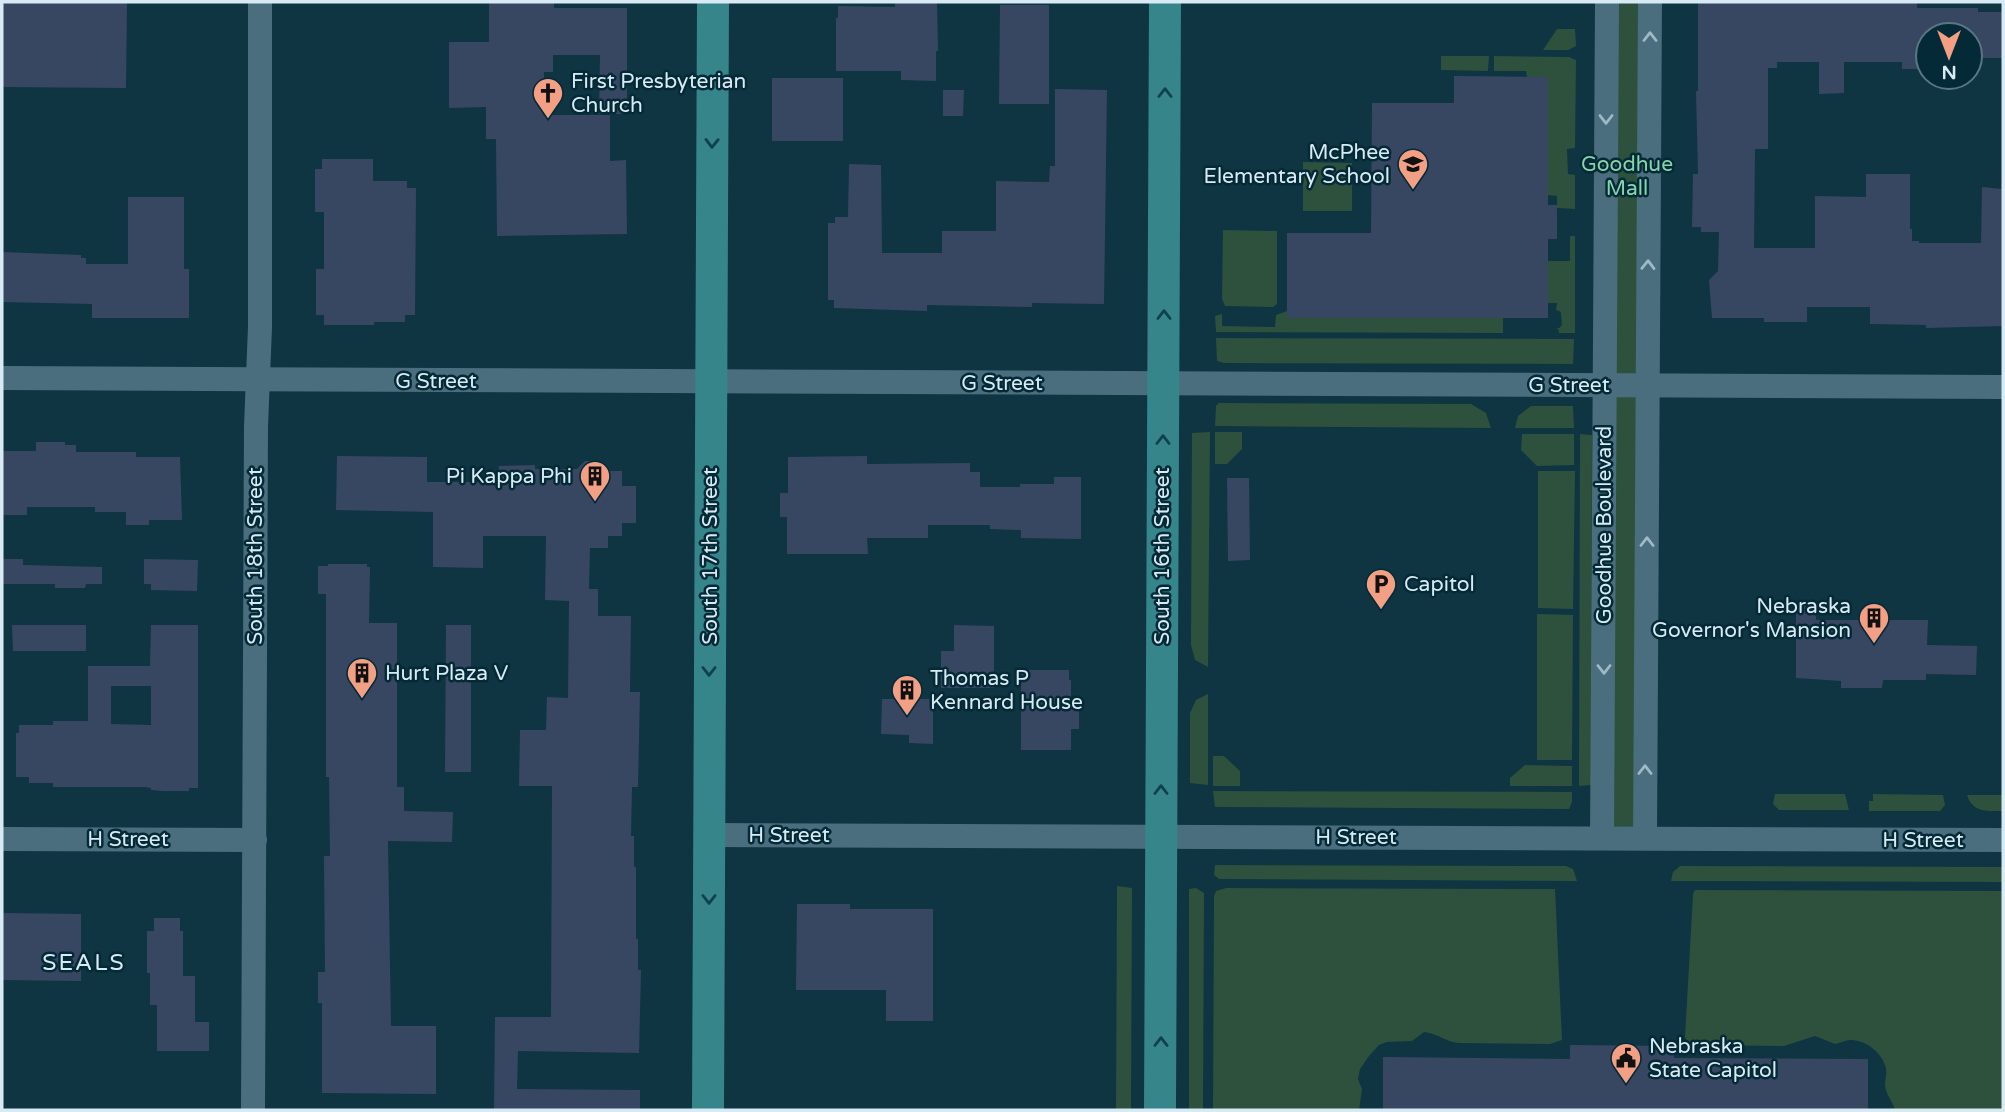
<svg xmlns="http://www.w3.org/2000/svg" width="2005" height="1112" font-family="'Varela Round',sans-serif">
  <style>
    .green { fill: #2d513d }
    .building { fill: #384761; fill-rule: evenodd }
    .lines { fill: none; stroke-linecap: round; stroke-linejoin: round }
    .minor { stroke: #4a6e7e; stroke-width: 24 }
    .major { stroke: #36858b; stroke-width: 32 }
    .oneway { stroke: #9fb9c5 }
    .oneway2 { stroke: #10404c }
    .labels { text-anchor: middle; stroke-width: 5; stroke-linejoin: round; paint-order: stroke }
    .poi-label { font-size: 21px; fill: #d8ebf4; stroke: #042937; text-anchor: start }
    .park-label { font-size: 21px; fill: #85d6a9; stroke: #042937 }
    .street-label { font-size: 21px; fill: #d8ebf4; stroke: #042937 }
    .neighbourhood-label { font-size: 23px; letter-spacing: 2px; fill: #d8ebf4; stroke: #042937 }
  </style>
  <rect width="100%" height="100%" fill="#0f3442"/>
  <!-- green -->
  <g class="green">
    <path d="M1607,2h43l-5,836h-43z"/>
    <path d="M1557,29h18l1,17 -8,4h-25z"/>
    <path d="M1441,56h48l-1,15 -47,-1z"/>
    <path d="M1494,56l75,1 7,3 -1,88 -8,1 1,25 7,1v34l-18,-1v-12l-9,-1 -22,-124h-32z"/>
    <path d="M1303,162l49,1v48h-49z"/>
    <path d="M1223,230l54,1v73l-4,3 -48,-1 -3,-7z"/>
    <path d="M1570,236h5v97h-16v-3l-3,-1c10,-2 4,-10 5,-17l-5,-2 1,-7h-9v-42h22z"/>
    <path d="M1287,311v7h216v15l-287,-1 -1,-16 7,-2v12l53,1 1,-12z"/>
    <path d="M1216,338l358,1 -1,25 -349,-1 -7,-2z"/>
    <path d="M1219,403l252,1 15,9 5,15 -276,-2 1,-20z"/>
    <path d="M1531,406h42l1,22h-59l3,-12z"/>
    <path d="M1210,432l-2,235 -13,-7 -4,-15 1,-212z"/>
    <path d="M1215,432h27v17l-15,15h-12z"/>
    <path d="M1522,434h52v31l-37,1 -16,-16z"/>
    <path d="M1580,434l12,1 -1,350 -12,1z"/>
    <path d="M1538,471h37l-2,138 -35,-1z"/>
    <path d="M1537,614l36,1 -1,145h-35z"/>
    <path d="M1208,694v91l-18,-2v-70l6,-13z"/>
    <path d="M1213,756h11l16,15v15h-27z"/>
    <path d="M1525,765l47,1v20h-62v-8z"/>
    <path d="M1213,791l359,1v10l-3,7 -354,-2z"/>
    <path d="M1775,794h70l4,16h-70l-6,-6z"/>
    <path d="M1873,794l70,1 2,10 -5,6h-71v-10h4z"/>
    <path d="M1967,795h36v16c-16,0 -30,2 -36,-16z"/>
    <path d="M1215,865l351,1 7,3 4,12 -358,-2 -5,-4z"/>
    <path d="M1680,866l323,1v15l-332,-1 2,-9z"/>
    <path d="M1117,886l15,2 -1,222h-15z"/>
    <path d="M1196,888l8,5 -1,217h-14v-221z"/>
    <path d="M1226,888l329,1 7,151 -12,4 -91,-1c-14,-1 -19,-9 -35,-11l-12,9 -25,1 -8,3 -10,11 -9,13 -2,10 4,10 -3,21h-146l1,-214 2,-5z"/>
    <path d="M1695,890l308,1v219h-108c-2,-8 -10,-17 -10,-25 0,-6 2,-10 1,-16 -2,-15 -21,-30 -36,-29 -4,0 -10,3 -15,4l-20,-8 -31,10 -95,-1 -4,-8 8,-143z"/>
  </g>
  <!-- building -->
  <g class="building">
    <path d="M2,2h125l-1,86 -124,-1z"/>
    <path d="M489,2h65v6h73v106h-28l1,-59h-47v17h-9l-1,43h67v46l16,-1 1,74 -130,2 -1,-97h-10v-32l-37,1v-66h40z"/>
    <path d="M895,2h42l1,49h-2v30l-35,-1v-9h-65v-53h2v-12l57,1z"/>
    <path d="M1698,2h219v6h61v4h25v46h-33v-23h-42v34h-26v-7h-58v31l-25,1v-32h-42v6h-9v81h-13l-1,99h61v-52l51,1v-23h44v55h2v12h7v2h62l1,-56 21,2v137l-77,2v-3l-56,-1v-17h-63v15h-43v-4h-52l-3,-38 9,-9 1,-39h-18v-5h-9l1,-53h5l-2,-83h2z"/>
    <path d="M1000,5h49v99h-50z"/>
    <path d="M1454,76l94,1v128h9v34h-9v79h-261v-85h84l1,-130h82z"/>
    <rect x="772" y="78" width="71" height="63"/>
    <path d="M1055,89l52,1 -3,214 -72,-1v4l-105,-2v6l-93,-3v-8h-6v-77h7v-6h13l1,-53 32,1 1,88h60v-22h54v-50l53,1 1,-16h5z"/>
    <path d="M943,90h21l-1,26h-20z"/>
    <path d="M322,159h51v22h34v7h9l-1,127h-10v7h-31v3h-50v-10h-8v-46h8v-57h-9v-43h7z"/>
    <path d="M128,197h56v72h5v49h-97v-14l-90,-2v-50l79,3v3h5v6h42z"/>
    <path d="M36,442h29v3h11v7h60v5h44l2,63h-33v5h-23v-13h-31v-5h-68v8h-25v-64h34z"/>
    <path d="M337,456l90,1v25h70l2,-16 36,-1v4h42l8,-8h12l8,10h17v15h14v37h-14v13h-14v12h-18l-1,41h9v27h33l-1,76h10l-2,95h-6l-1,49h3v31h2v72h2v31h3l-2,83 -121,-2 -1,38 123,1v20h-146l1,-93h56l1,-231h-33l1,-56h26l1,-33 21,1 1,-97 -24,-1 1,-64h-63v32l-50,-1v-55l-97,-2z"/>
    <path d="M867,456v8l103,-1v9h10v15h40v-3h34v-7h27v62l-60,-1v-8l-31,-1v-4h-62v13h-61l1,16h-81v-37h-7v-24h8v-36z"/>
    <path d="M1227,478h22l1,82 -22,1z"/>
    <path d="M2,559h21v6l79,2v17h-16l-1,4h-30v-4h-53z"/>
    <path d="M144,559l54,1 -1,31 -46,-1v-6h-7z"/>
    <path d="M328,564h39v3h3l-1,56h28v164h7v24l49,1 -1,30 -64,-1 3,185h45v68l-114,-1v-90h-4v-31h7l-1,-116h6l-1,-79h-3v-183h-8v-28h10z"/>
    <path d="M1796,602h20v18h112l-1,25 50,1 -1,29 -50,-1v6h-43l-1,8h-41v-7l-45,-3z"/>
    <path d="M12,625h74v26h-73z"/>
    <path d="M151,625h47v163h-9v3h-26l-12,-1v-2l-6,-1h-92v-4h-24v-6h-13v-44h3v-8h34v-4h35v-55h62zM111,686h40v39l-40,-1z"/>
    <path d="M446,625h25v147h-26z"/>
    <path d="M954,625l40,1v62h-53v-37h13z"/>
    <path d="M1021,670h48v10h2v23h8v26h-8v21h-50z"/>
    <path d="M882,699h51v45l-24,-1v-8l-28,-1z"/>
    <path d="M797,904h53v5h83v112h-47v-31h-90z"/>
    <path d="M2,913l79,1v67l-79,-1z"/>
    <path d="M154,918h26v13h3v45h12v46h14v29h-52v-46h-7v-32h-3v-42h7z"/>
    <path d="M1570,1045l104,1v12l194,1v51h-485v-53l187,2z"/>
  </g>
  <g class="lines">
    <!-- minor -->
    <g class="minor">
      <path d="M2,378l2001,9"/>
      <path d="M709,835l1294,5"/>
      <path d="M1602,838l5,-836"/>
      <path d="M1645,838l5,-836"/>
      <path d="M2,839l253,1"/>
      <path d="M253,1110l3,-684 4,-99v-325"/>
    </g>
    <!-- major -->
    <g class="major">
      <path d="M708,1110l5,-1108"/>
      <path d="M1160,1110l5,-1108"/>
    </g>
  </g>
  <!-- one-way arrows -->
  <defs><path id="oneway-chevron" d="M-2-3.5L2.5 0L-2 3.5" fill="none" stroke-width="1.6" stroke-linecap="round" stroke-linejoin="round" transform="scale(1.75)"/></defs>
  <g class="oneway">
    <use href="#oneway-chevron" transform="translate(1650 37) rotate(-90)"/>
    <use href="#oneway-chevron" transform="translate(1606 119) rotate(90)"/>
    <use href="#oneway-chevron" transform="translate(1648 265) rotate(-89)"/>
    <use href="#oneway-chevron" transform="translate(1647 542) rotate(-90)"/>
    <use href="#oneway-chevron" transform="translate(1604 669) rotate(90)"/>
    <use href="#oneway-chevron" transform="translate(1645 770) rotate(-90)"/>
  </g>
  <g class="oneway2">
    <use href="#oneway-chevron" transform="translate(1165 93) rotate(-90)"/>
    <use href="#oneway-chevron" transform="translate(712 143) rotate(91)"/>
    <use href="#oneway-chevron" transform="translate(1164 315) rotate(-90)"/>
    <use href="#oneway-chevron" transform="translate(1163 440) rotate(-90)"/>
    <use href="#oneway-chevron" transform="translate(709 671) rotate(90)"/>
    <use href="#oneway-chevron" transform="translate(1161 790) rotate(-90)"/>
    <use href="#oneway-chevron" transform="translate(709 899) rotate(90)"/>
    <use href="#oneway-chevron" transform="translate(1161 1042) rotate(-90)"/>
  </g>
  <!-- icons -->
  <defs>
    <g id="church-pin" transform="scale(1.575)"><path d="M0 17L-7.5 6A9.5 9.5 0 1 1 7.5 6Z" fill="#f39f83" stroke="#042937"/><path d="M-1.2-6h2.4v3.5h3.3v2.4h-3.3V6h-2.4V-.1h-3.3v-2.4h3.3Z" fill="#111"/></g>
    <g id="school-pin" transform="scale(1.575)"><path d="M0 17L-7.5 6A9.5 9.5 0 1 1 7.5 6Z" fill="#f39f83" stroke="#042937"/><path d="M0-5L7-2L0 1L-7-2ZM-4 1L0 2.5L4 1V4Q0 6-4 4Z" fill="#111"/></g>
    <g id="building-pin" transform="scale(1.575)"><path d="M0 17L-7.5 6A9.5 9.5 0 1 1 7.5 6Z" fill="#f39f83" stroke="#042937"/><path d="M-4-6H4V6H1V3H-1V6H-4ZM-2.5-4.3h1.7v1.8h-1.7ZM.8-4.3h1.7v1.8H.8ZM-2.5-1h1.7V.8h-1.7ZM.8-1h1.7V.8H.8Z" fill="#111"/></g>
    <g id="parking-pin" transform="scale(1.575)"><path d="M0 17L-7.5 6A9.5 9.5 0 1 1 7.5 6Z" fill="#f39f83" stroke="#042937"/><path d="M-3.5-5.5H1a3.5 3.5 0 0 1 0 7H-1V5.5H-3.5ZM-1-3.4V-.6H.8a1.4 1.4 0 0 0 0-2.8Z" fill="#111"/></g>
    <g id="civic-pin" transform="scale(1.575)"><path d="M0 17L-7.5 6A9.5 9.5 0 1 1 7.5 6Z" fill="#f39f83" stroke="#042937"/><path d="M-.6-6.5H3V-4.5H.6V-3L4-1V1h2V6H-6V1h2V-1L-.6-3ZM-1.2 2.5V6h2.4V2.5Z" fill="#111"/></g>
  </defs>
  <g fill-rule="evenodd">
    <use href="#church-pin" x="548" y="93"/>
    <use href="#school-pin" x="1413" y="164"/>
    <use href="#building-pin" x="595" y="476"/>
    <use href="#parking-pin" x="1381" y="584"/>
    <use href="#building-pin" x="1874" y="618"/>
    <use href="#building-pin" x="362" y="673"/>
    <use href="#building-pin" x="907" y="690"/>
    <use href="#civic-pin" x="1626" y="1058"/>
  </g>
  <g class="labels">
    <!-- poi labels -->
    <g class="poi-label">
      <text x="571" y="88">First Presbyterian<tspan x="571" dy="24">Church</tspan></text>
      <text x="1390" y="159" text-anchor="end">McPhee<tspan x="1390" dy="24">Elementary School</tspan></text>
      <text x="572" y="483" text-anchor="end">Pi Kappa Phi</text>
      <text x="1404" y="591">Capitol</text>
      <text x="1851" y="613" text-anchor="end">Nebraska<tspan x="1851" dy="24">Governor's Mansion</tspan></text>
      <text x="385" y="680">Hurt Plaza V</text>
      <text x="930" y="685">Thomas P<tspan x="930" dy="24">Kennard House</tspan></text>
      <text x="1649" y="1053">Nebraska<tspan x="1649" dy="24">State Capitol</tspan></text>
    </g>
    <!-- park labels -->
    <g class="park-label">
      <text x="1627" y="171">Goodhue<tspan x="1627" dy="24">Mall</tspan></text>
    </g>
    <!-- street labels -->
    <g class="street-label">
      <text x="436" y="388">G Street</text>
      <text x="1002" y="390">G Street</text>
      <text x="1569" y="392">G Street</text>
      <text transform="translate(1604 525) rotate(-90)" y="7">Goodhue Boulevard</text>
      <text transform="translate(255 556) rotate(-90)" y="7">South 18th Street</text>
      <text transform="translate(710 556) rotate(-90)" y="7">South 17th Street</text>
      <text transform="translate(1162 556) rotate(-90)" y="7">South 16th Street</text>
      <text x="789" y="842">H Street</text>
      <text x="1356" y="844">H Street</text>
      <text x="128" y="846">H Street</text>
      <text x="1923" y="847">H Street</text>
    </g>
    <!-- neighbourhood labels -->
    <g class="neighbourhood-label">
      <text x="84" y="970">SEALS</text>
    </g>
  </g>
  <!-- border -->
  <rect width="2005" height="1112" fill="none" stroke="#d8ebf4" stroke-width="7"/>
  <!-- north arrow -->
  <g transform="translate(1949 56) rotate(180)"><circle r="33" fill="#042937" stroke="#597783" stroke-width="2"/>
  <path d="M0-5L12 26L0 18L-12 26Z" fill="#f39f83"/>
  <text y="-10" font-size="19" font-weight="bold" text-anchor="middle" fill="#d8ebf4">N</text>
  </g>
</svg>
